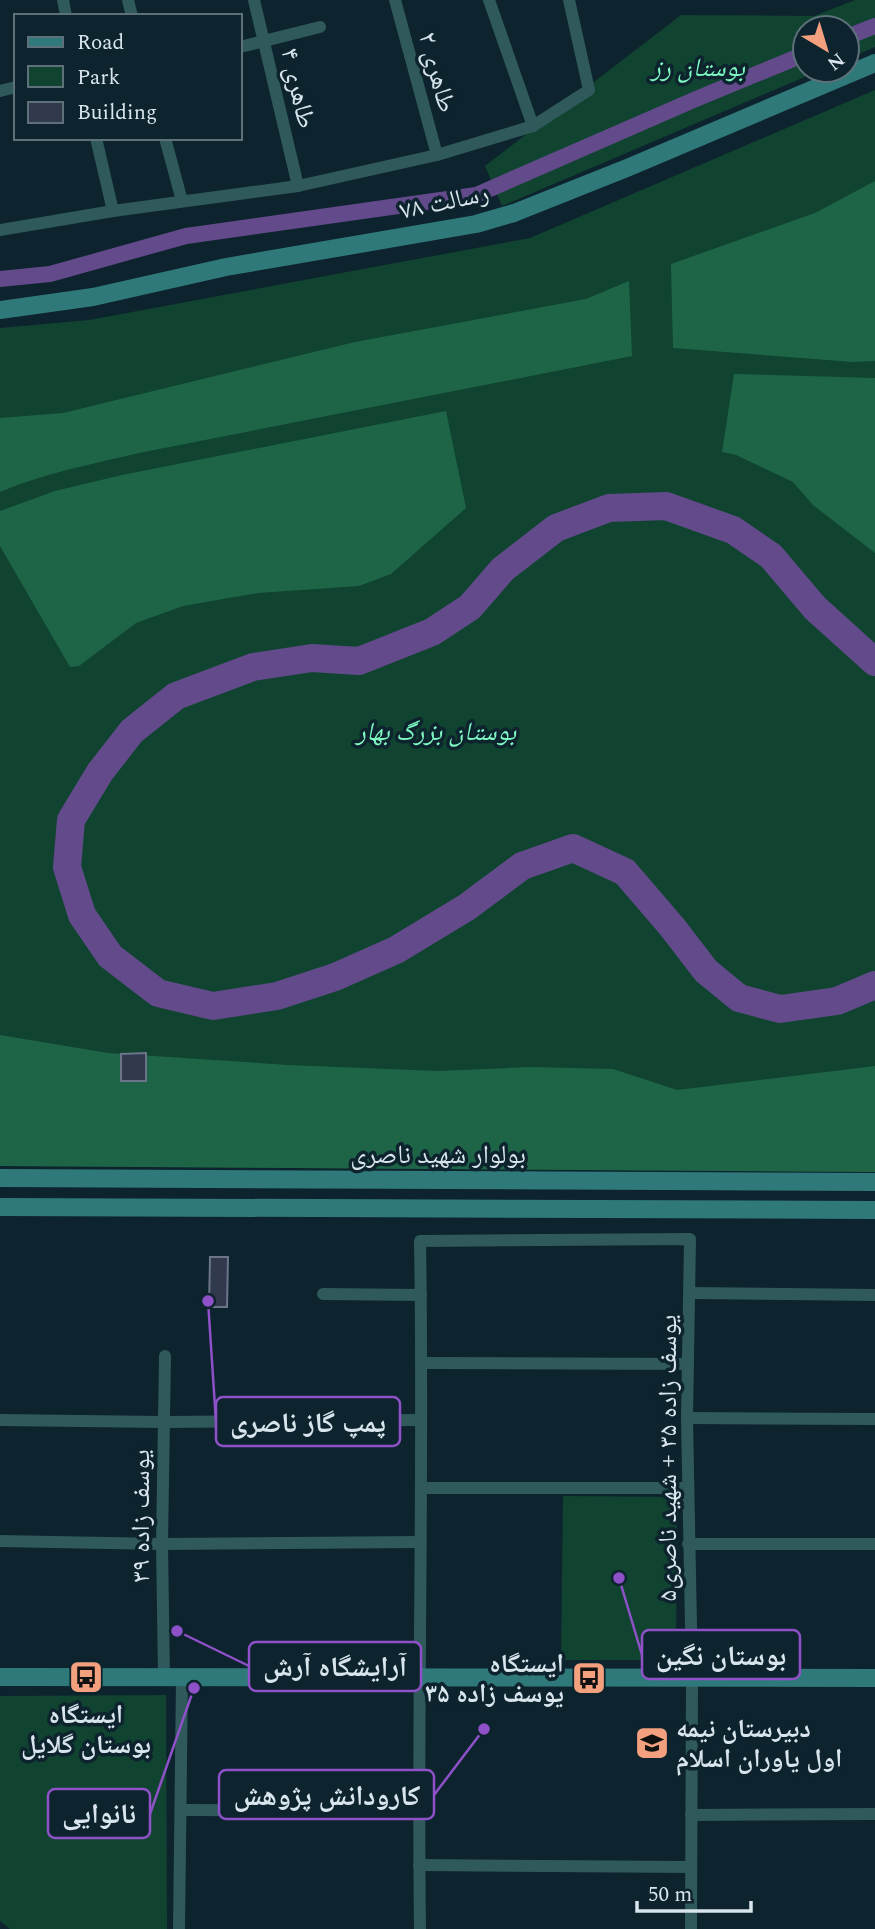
<svg xmlns="http://www.w3.org/2000/svg" width="875" height="1929" font-family="Spectral,'Noto Naskh Arabic',serif">
  <style>
    .green { fill: #104430 }
    .forest { fill: #1e6548 }
    .lines { fill: none; stroke-linecap: round; stroke-linejoin: round }
    .canal { stroke: #634a8b; stroke-width: 16 }
    .river { stroke: #634a8b; stroke-width: 28 }
    .building { fill: #31394c; stroke: #6b7489; stroke-width: 2 }
    .street { stroke: #2f595a; stroke-width: 12 }
    .secondary { stroke: #30797a; stroke-width: 18 }
    .labels { text-anchor: middle; stroke-width: 7; stroke-linejoin: round; paint-order: stroke }
    .park-label { font-size: 26px; font-style: italic; fill: #7ef9c2; stroke: #0d232e }
    .street-label { font-size: 26px; fill: #d8e5ec; stroke: #0d232e }
    .poi-label { font-size: 26px; font-weight: bold; fill: #d8e5ec; stroke: #0d232e; text-anchor: end }
    .leader { fill: none; stroke: #8e51c8; stroke-width: 2.5 }
    .callout-dot { fill: #8e51c8; stroke: #0d232e; stroke-width: 2.5 }
    .callout { fill: #0d232e; stroke: #8e51c8; stroke-width: 2.5 }
    .callout-label { font-size: 28px; text-anchor: middle; font-weight: bold; fill: #d8e5ec }
  </style>
  <rect width="100%" height="100%" fill="#0d232e"/>
  <!-- green -->
  <g class="green">
    <path d="M855,0h20v47l-28,12v-31h-42v42h16l-319,136 -17,-40 196,-151 133,1z"/>
    <path d="M875,90v1082l-875,-6v-838l89,-8 441,-82z"/>
    <path d="M563,1496l114,1 -1,163h-115z"/>
    <path d="M166,1695l1,234h-157l-10,-8v-225z"/>
  </g>
  <!-- forest -->
  <g class="forest">
    <path d="M875,181v180l-22,1 -180,-14 -2,-84 144,-51z"/>
    <path d="M629,281l3,75 -493,97c-46,11 -95,20 -139,39v-74l63,-5 292,-71 231,-43z"/>
    <path d="M734,374l141,4v175l-62,-48 -20,-23 -57,-27 -14,-3z"/>
    <path d="M446,411l20,97 -75,66 -32,12 -101,7 -75,13 -47,17 -57,43 -9,1 -70,-121v-35l55,-20 67,-16z"/>
    <path d="M0,1035l108,18 180,12 151,6 91,-4 83,2 64,21 198,-24v106l-875,-6z"/>
  </g>
  <g class="lines">
    <!-- canal -->
    <g class="canal">
      <path d="M847,37l28,-11"/>
      <path d="M0,279l50,-5 136,-38 290,-41 220,-96 109,-45"/>
    </g>
    <!-- river -->
    <path class="river" d="M875,662l-60,-54 -44,-52 -38,-26 -67,-24 -57,2 -53,20 -53,41 -33,38 -38,25 -73,29 -47,-3 -59,9 -77,29 -44,35 -32,41 -29,48 -4,47 15,48 28,41 48,37 55,13 64,-10 58,-19 61,-27 71,-43 55,-41 51,-18 52,24 48,56 33,43 33,27 41,11 57,-8 38,-16"/>
  </g>
  <!-- building -->
  <g class="building">
    <path d="M146,1053v28h-25v-27z"/>
    <path d="M210,1257h18l-1,50h-18z"/>
  </g>
  <g class="lines">
    <!-- street -->
    <g class="street">
      <path d="M63,0l3,16"/>
      <path d="M128,0l4,16"/>
      <path d="M254,0l44,186"/>
      <path d="M395,0l42,155"/>
      <path d="M489,0l44,126"/>
      <path d="M240,47l80,-20"/>
      <path d="M0,91l16,-4"/>
      <path d="M96,138l17,73"/>
      <path d="M165,138l17,63"/>
      <path d="M0,230l113,-19 185,-25 139,-31 96,-29 56,-36 -20,-90"/>
      <path d="M690,1293l185,2"/>
      <path d="M323,1294l98,1"/>
      <path d="M422,1363l266,1"/>
      <path d="M687,1418l188,1"/>
      <path d="M0,1420l163,2 258,-2"/>
      <path d="M421,1488h267"/>
      <path d="M0,1541l162,3 258,-2"/>
      <path d="M688,1544h187"/>
      <path d="M164,1677l-2,-133 3,-188"/>
      <path d="M182,1810l236,1"/>
      <path d="M691,1815l184,-1"/>
      <path d="M419,1865l272,2"/>
      <path d="M179,1929l3,-252"/>
      <path d="M420,1929c-3,-229 4,-458 0,-688l270,-2 -3,179 5,260 -1,251"/>
    </g>
    <!-- secondary -->
    <g class="secondary">
      <path d="M0,310l93,-13 133,-30 250,-43 38,-11 113,-45 248,-105"/>
      <path d="M0,1178l875,4"/>
      <path d="M0,1207l875,3"/>
      <path d="M0,1677l875,1"/>
    </g>
  </g>
  <!-- icons -->
  <defs>
    <g id="bus-square" transform="scale(1.75)"><rect x="-9" y="-9" width="18" height="18" rx="4" fill="#f2a07e" stroke="#0d232e"/><path d="M-5-6H5V4H4V6H2V4H-2V6H-4V4H-5ZM-3.5-4V0h7V-4ZM-3.5 1.2v1.5H-2V1.2ZM2 1.2v1.5H3.5V1.2Z" fill="#111"/></g>
    <g id="school-square" transform="scale(1.75)"><rect x="-9" y="-9" width="18" height="18" rx="4" fill="#f2a07e" stroke="#0d232e"/><path d="M0-5L7-2L0 1L-7-2ZM-4 1L0 2.5L4 1V4Q0 6-4 4Z" fill="#111"/></g>
  </defs>
  <g fill-rule="evenodd">
    <use href="#bus-square" x="86" y="1677"/>
    <use href="#bus-square" x="589" y="1678"/>
    <use href="#school-square" x="652" y="1743"/>
  </g>
  <g class="labels">
    <!-- park labels -->
    <g class="park-label">
      <text x="698" y="76">بوستان رز</text>
      <text x="436" y="740">بوستان بزرگ بهار</text>
    </g>
    <!-- street labels -->
    <g class="street-label">
      <text transform="translate(438 72) rotate(75)" y="9">طاهری ۲</text>
      <text transform="translate(299 88) rotate(77)" y="9">طاهری ۴</text>
      <text transform="translate(444 201) rotate(-12)" y="9">رسالت ۷۸</text>
      <text x="438" y="1163">بولوار شهید ناصری</text>
      <text transform="translate(667 1458) rotate(-90)" y="9">یوسف زاده ۳۵ + شهید ناصری۵</text>
      <text transform="translate(140 1516) rotate(-90)" y="9">یوسف زاده ۳۹</text>
    </g>
    <!-- poi labels -->
    <g class="poi-label">
      <text x="564" y="1672">ایستگاه<tspan x="564" dy="30">یوسف زاده ۳۵</tspan></text>
      <text x="86" y="1723" text-anchor="middle">ایستگاه<tspan x="86" dy="30">بوستان گلایل</tspan></text>
      <text x="676" y="1737" text-anchor="start">دبیرستان نیمه<tspan x="676" dy="30">اول یاوران اسلام</tspan></text>
    </g>
  </g>
  <!-- callouts -->
  <path class="leader" d="M208 1301L216 1422M619 1578L642 1655M177 1631L249 1666M484 1729L434 1795M194 1688L150 1814"/>
  <g class="callout-dot">
    <circle cx="208" cy="1301" r="7"/>
    <circle cx="619" cy="1578" r="7"/>
    <circle cx="177" cy="1631" r="7"/>
    <circle cx="484" cy="1729" r="7"/>
    <circle cx="194" cy="1688" r="7"/>
  </g>
  <g class="callout">
    <rect x="216" y="1397" width="184" height="49" rx="7"/>
    <rect x="642" y="1630" width="158" height="49" rx="7"/>
    <rect x="249" y="1642" width="172" height="49" rx="7"/>
    <rect x="219" y="1770" width="215" height="49" rx="7"/>
    <rect x="48" y="1789" width="102" height="49" rx="7"/>
  </g>
  <g class="callout-label">
    <text x="308" y="1432">پمپ گاز ناصری</text>
    <text x="721" y="1665">بوستان نگین</text>
    <text x="335" y="1676">آرایشگاه آرش</text>
    <text x="327" y="1805">کارودانش پژوهش</text>
    <text x="99" y="1823">نانوایی</text>
  </g>
  <!-- legend -->
  <rect x="14" y="14" width="228" height="126" fill="#0d232e" stroke="#5e717a" stroke-width="2"/>
  <rect x="28" y="37" width="35" height="10" fill="#30797a" stroke="#5e717a" stroke-width="2"/>
  <text x="77" y="49" font-size="21" fill="#d8e5ec">Road</text>
  <rect x="28" y="66" width="35" height="21" fill="#104430" stroke="#5e717a" stroke-width="2"/>
  <text x="77" y="84" font-size="21" fill="#d8e5ec">Park</text>
  <rect x="28" y="102" width="35" height="21" fill="#31394c" stroke="#5e717a" stroke-width="2"/>
  <text x="77" y="119" font-size="21" fill="#d8e5ec">Building</text>
  <!-- north arrow -->
  <g transform="translate(826 49) rotate(142)"><circle r="33" fill="#0d232e" stroke="#5e717a" stroke-width="2"/>
  <path d="M0-5L12 26L0 18L-12 26Z" fill="#f2a07e"/>
  <text y="-10" font-size="19" font-weight="bold" text-anchor="middle" fill="#d8e5ec">N</text>
  </g>
  <!-- scale -->
  <path d="M637 1901v10h114v-10" fill="none" stroke="#d8e5ec" stroke-width="3.5"/>
  <text x="648" y="1901" font-size="21" fill="#d8e5ec" stroke="#0d232e" stroke-width="5" paint-order="stroke">50 m</text>
</svg>
